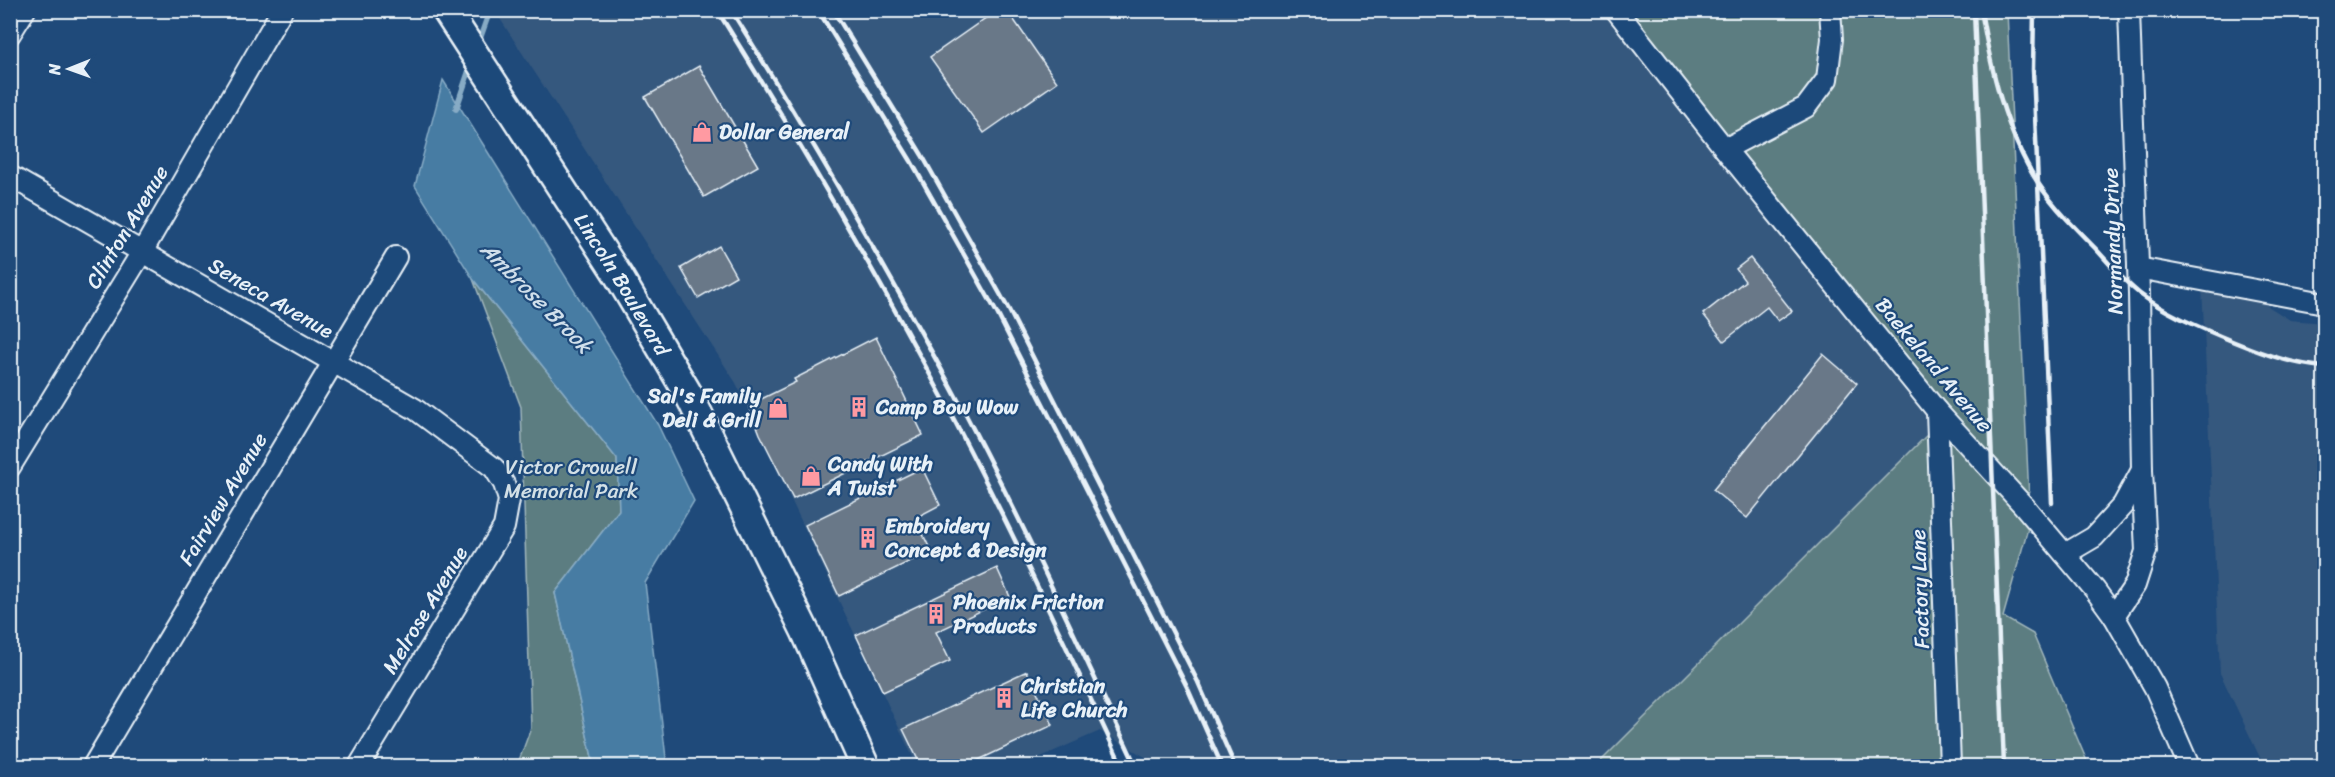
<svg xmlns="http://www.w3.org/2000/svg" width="2335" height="777" font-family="Sriracha,sans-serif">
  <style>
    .built { fill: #35587e }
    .green { fill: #5c7d81; stroke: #a2b7bc; stroke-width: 1.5 }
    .water { fill: #467ca3; stroke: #87abc5; stroke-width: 1.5 }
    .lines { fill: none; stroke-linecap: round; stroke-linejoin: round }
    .stream { stroke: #87abc5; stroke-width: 6 }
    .building { fill: #697888; stroke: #e8f1f8; stroke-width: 1.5 }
    .minor-casing { stroke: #e8f1f8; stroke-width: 24 }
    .secondary-casing { stroke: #e8f1f8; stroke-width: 32 }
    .minor { stroke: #1f4a7a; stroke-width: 20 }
    .secondary { stroke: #1f4a7a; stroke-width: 27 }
    .rail { stroke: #e8f1f8; stroke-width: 4.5 }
    .labels { text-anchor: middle; stroke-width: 4.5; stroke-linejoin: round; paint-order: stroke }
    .poi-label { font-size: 21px; font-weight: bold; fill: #e8f1f8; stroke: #1f4a7a; text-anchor: start }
    .street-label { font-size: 21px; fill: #e8f1f8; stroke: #1f4a7a }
    .park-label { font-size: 21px; fill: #d3e0e6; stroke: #1f4a7a }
    .water-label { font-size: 22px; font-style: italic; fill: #d0dfeb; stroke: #1f4a7a }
  </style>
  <rect width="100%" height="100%" fill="#1f4a7a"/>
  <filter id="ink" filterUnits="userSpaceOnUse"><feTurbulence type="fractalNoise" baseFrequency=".0167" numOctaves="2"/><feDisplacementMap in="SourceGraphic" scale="12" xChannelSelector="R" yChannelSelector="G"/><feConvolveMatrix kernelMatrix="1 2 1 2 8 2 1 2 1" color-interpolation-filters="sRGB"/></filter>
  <g filter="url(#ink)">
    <!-- built -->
    <g class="built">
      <path d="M495,11h1116l335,405 -350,350h-134l-9,-7 -9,7h-283l-61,-35 -80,35h-103l-181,-383z"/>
      <path d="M2201,264l89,56 34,3v443h-60l-44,-93z"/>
    </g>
    <!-- green -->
    <g class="green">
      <path d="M1611,11h396l23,510 -27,96 30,17 56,132h-493l350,-350z"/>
      <path d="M473,279l144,180 2,51 -64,83 39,173h-77l14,-38 -10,-321z"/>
    </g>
    <!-- water -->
    <path class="water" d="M443,80l215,345 36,76 -49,82 22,183h-73l-39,-173 64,-83 -2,-51 -144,-180 -58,-93z"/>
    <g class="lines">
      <!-- stream -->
      <g class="stream">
        <path d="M478,44l12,-34"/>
        <path d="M456,109l15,-44"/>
      </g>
    </g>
    <!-- building -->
    <g class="building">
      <path d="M983,10h24l50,72 -73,51 -54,-76 57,-40z"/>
      <path d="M699,66l59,100 -54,31 -59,-100z"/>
      <path d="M719,246l17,30 -38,22 -17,-30z"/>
      <path d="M1750,258l42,53 -14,10 -11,-14 -43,34 -21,-27 42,-33 -9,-12z"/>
      <path d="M876,337l47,98 -130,64 -33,-65 -11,-29 47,-23 -2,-3z"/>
      <path d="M1823,354l34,29 -110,135 -34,-28z"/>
      <path d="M922,468l18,37 -25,13 16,33 -92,45 -34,-71z"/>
      <path d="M997,568l13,29 -74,35 14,29 -67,31 -27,-57z"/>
      <path d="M1027,671l26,54 -87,41h-45l-18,-37z"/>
    </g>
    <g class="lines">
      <!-- minor casing -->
      <g class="minor-casing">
        <g id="minor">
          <path d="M1616,10l109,139 212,262 87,95 71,84 19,26 41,72 34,78"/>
          <path d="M10,34l15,-24"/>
          <path d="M1725,149l81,-42 21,-28 5,-40 -2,-29"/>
          <path d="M10,176l405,233 79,59 10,16 5,16 -5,27 -145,239"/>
          <path d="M2138,268l186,35"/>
          <path d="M1937,411l13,355"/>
          <path d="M10,467l132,-215 140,-242"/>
          <path d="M2065,554l29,-17 29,-32 19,-35"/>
          <path d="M2114,616l21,-31 11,-34 -4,-81 -3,-177 -10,-283"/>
          <path d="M93,766l303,-509"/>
        </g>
      </g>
      <!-- secondary casing -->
      <g class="secondary-casing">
        <g id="secondary">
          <path id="s1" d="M446,10l172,265 72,122 115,234 60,135"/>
        </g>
      </g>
      <!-- minor -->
      <use href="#minor" class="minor"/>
      <!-- secondary -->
      <use href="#secondary" class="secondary"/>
      <!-- rail -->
      <g class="rail">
        <path d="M717,10c79,126 154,254 224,385 65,122 123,247 181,371"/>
        <path d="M731,10c78,124 150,249 220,377 67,124 125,252 185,379"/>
        <path d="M818,10l93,151 86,152 190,374 35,79"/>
        <path d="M833,10l89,145 86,153 190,374 37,84"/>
        <path d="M1974,10l30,756"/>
        <path d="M1981,10c10,60 24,121 57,173 16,24 37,45 57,65 14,15 28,33 45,46 24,18 52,30 80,42 33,14 68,28 104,31"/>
        <path d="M2034,10l-1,60 19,433"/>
      </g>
    </g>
  </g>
  <!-- icons -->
  <defs>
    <g id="shop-bare" transform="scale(1.62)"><path d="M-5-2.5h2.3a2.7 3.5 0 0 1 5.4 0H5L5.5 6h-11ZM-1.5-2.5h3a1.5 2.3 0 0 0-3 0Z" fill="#ff9aa2" stroke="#1f4a7a" stroke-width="2.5" paint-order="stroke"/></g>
    <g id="building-bare" transform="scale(1.62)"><path d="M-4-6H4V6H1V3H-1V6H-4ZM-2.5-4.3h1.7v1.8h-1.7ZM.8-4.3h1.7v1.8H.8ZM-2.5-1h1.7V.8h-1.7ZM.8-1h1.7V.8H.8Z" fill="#ff9aa2" stroke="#1f4a7a" stroke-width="2.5" paint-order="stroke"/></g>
  </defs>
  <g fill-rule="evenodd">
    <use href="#shop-bare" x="702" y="132"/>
    <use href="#building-bare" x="859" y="407"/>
    <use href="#shop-bare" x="778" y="408"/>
    <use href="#shop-bare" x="811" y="476"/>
    <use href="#building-bare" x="868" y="538"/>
    <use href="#building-bare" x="936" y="614"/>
    <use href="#building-bare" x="1004" y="698"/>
  </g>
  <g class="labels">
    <!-- poi labels -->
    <g class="poi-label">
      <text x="719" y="139">Dollar General</text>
      <text x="761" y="403" text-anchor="end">Sal's Family<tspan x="761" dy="24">Deli &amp; Grill</tspan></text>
      <text x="876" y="414">Camp Bow Wow</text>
      <text x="828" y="471">Candy With<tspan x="828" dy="24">A Twist</tspan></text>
      <text x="885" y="533">Embroidery<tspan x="885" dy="24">Concept &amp; Design</tspan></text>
      <text x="953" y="609">Phoenix Friction<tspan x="953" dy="24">Products</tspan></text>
      <text x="1021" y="693">Christian<tspan x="1021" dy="24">Life Church</tspan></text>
    </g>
    <!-- street labels -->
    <g class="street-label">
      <text transform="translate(127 227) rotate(-59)" y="7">Clinton Avenue</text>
      <text transform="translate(2113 241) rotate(-92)" y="7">Normandy Drive</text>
      <text dy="7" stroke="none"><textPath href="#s1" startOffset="326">Lincoln Boulevard</textPath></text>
      <text transform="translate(271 298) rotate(30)" y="7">Seneca Avenue</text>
      <text transform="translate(1934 365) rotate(50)" y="7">Baekeland Avenue</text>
      <text transform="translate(223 499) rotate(-59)" y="7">Fairview Avenue</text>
      <text transform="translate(1920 589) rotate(-92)" y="7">Factory Lane</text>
      <text transform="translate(425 610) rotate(-59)" y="7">Melrose Avenue</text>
    </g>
    <!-- park labels -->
    <g class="park-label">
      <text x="571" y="474">Victor Crowell<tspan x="571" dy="24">Memorial Park</tspan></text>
    </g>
    <!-- water labels -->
    <g class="water-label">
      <text transform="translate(537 297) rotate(45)" y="8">Ambrose Brook</text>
    </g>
  </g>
  <!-- margin -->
  <rect width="2335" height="777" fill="none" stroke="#1f4a7a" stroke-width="36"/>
  <rect x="18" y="18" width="2299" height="741" fill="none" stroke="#e8f1f8" stroke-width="2" filter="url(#ink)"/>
  <!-- north arrow -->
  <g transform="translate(69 69) rotate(269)" stroke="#1f4a7a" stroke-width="4.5" paint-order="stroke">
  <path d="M0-4.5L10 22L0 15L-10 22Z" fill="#e8f1f8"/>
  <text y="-9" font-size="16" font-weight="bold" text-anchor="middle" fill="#e8f1f8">N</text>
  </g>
</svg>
